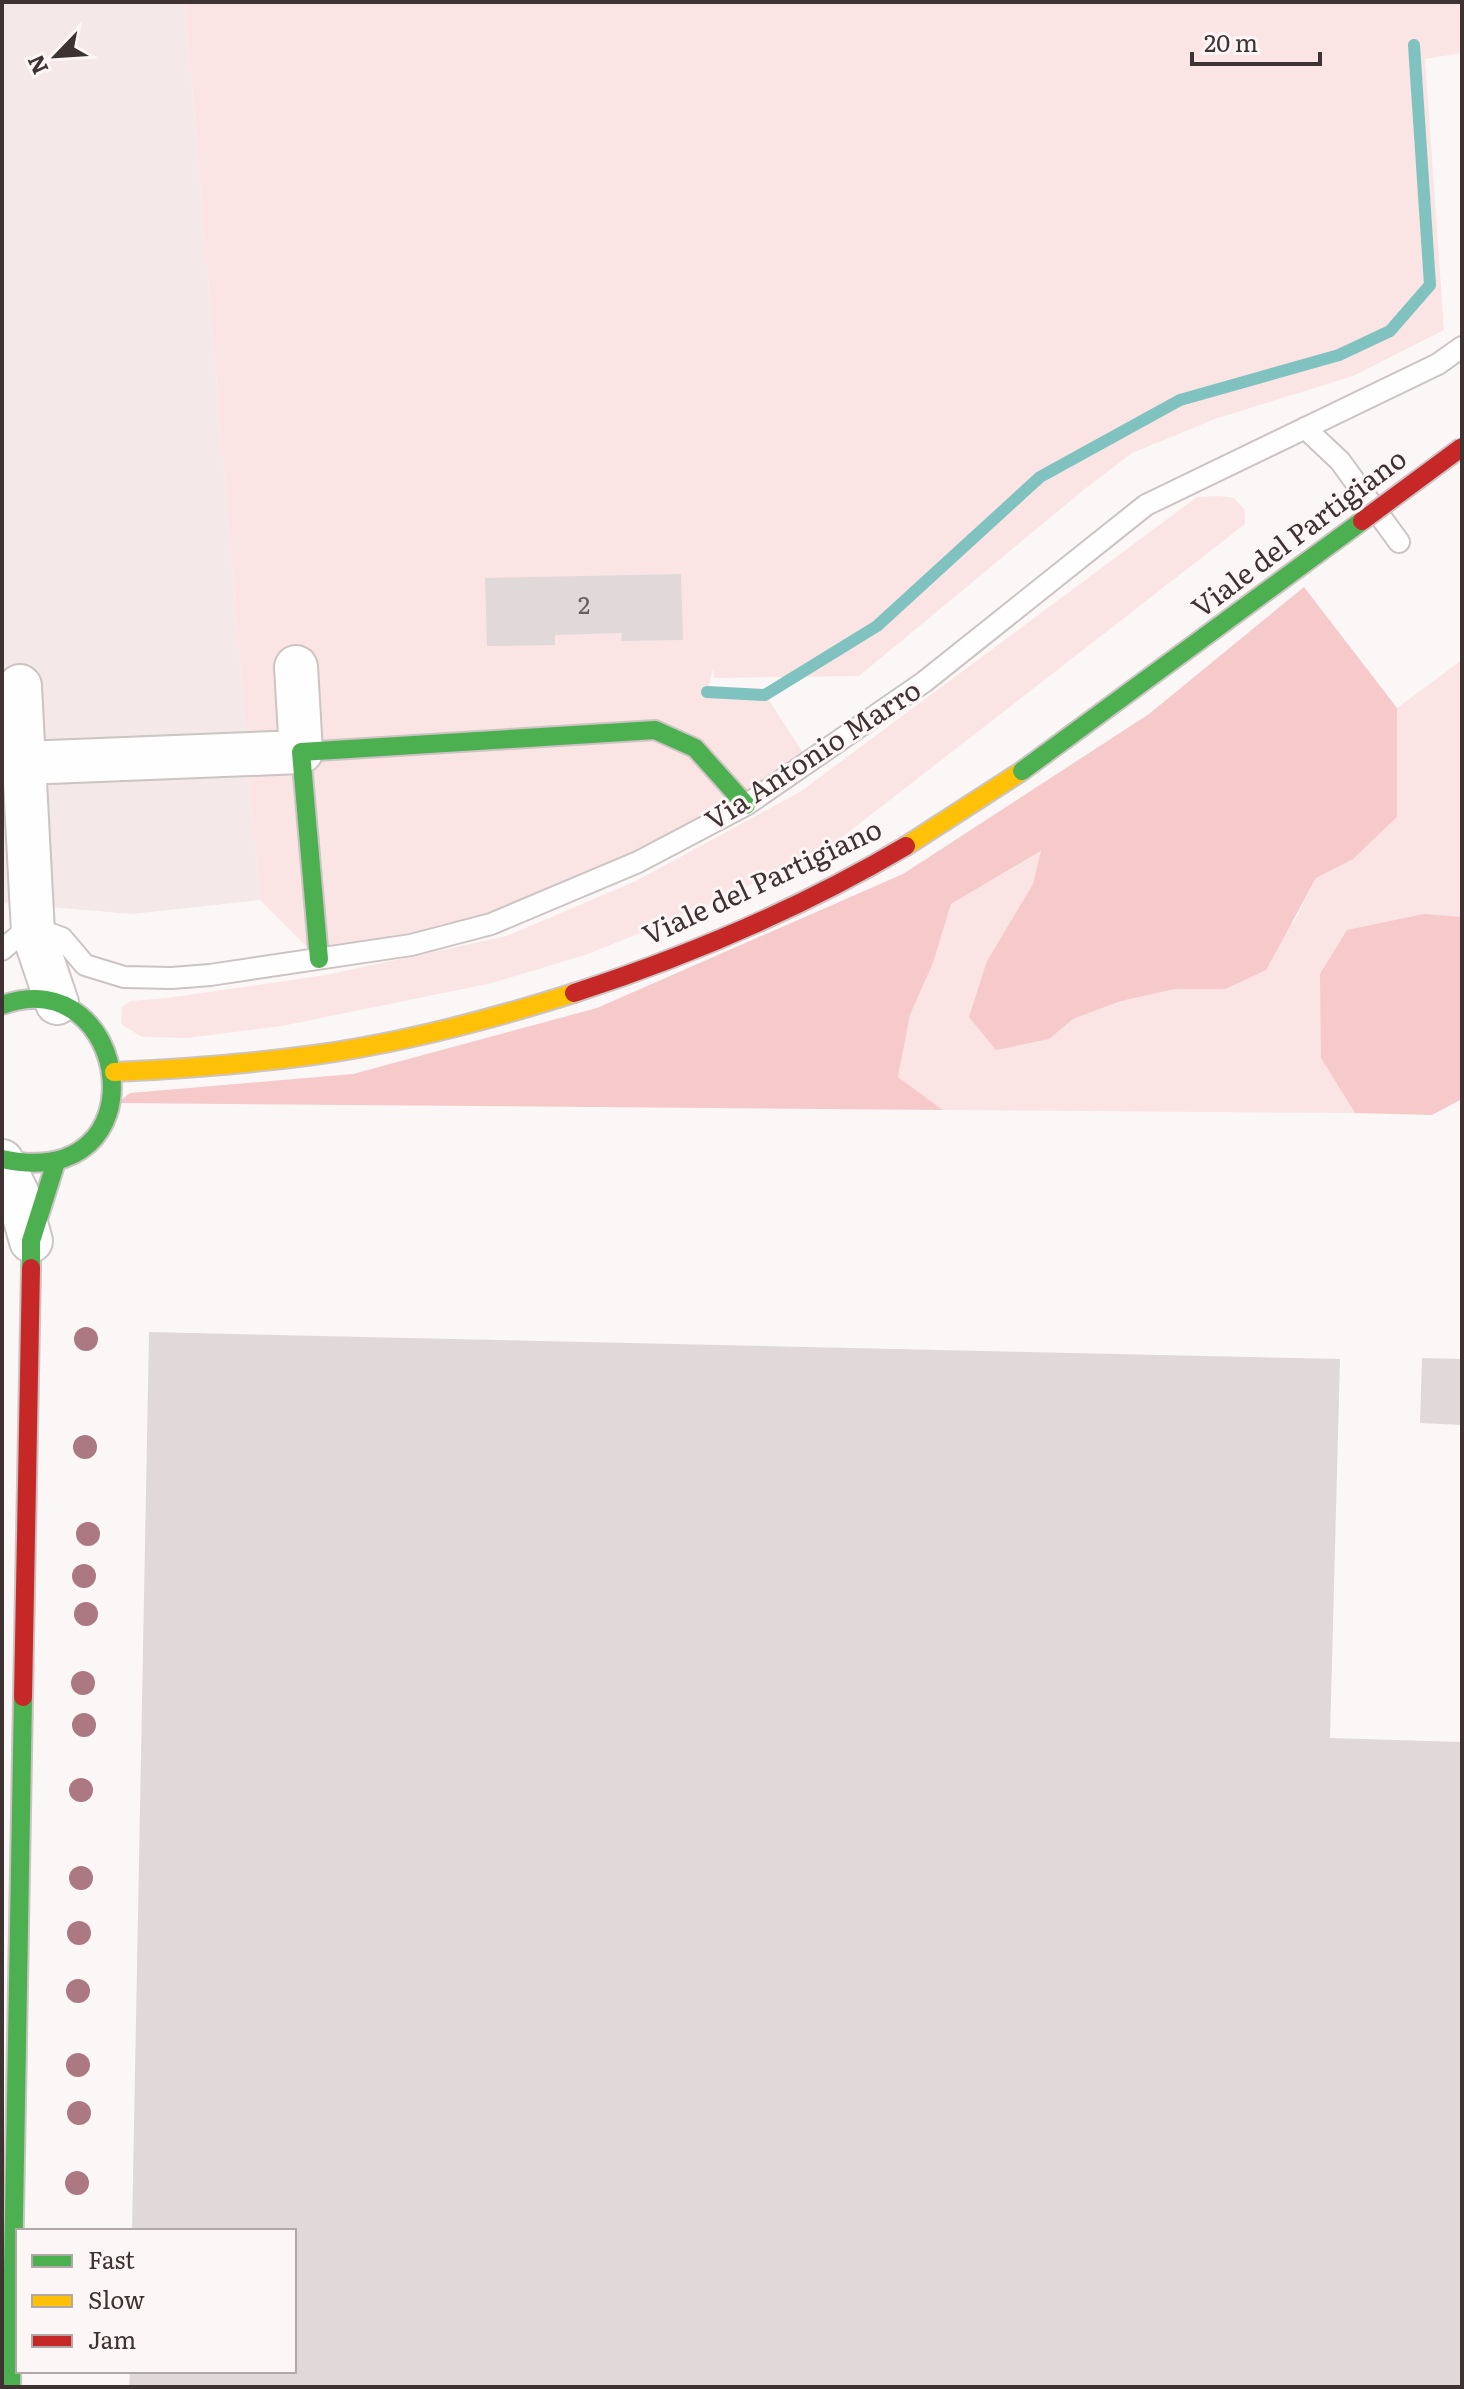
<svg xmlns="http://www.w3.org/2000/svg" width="1464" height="2389" font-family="Literata,serif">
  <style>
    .built { fill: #f4e8e8 }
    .green { fill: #fbe4e4 }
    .forest { fill: #f6c9cb }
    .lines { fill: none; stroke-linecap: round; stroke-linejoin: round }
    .stream { stroke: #7fc2c0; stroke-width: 12 }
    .building { fill: #e1d9d9 }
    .lane-casing { stroke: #ccc3c3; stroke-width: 24 }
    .street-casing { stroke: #ccc3c3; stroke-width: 46 }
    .fast-casing { stroke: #ccc3c3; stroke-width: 22 }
    .slow-casing { stroke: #ccc3c3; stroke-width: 22 }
    .jam-casing { stroke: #ccc3c3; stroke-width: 22 }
    .lane { stroke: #fffefe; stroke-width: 20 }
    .street { stroke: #fffefe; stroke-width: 42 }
    .fast { stroke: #4caf50; stroke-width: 18 }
    .slow { stroke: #ffc107; stroke-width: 18 }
    .jam { stroke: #c62828; stroke-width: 18 }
    .fast-bridge-casing { stroke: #ccc3c3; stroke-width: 22; stroke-linecap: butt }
    .jam-bridge-casing { stroke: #ccc3c3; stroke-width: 22; stroke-linecap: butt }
    .fast-bridge { stroke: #4caf50; stroke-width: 18 }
    .jam-bridge { stroke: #c62828; stroke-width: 18 }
    .tree { fill: #ac7882 }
    .labels { text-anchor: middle; stroke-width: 6; stroke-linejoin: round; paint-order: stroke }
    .number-label { font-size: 24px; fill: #685c5c }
    .street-label { font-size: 28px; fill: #3f3232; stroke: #fdf6f6 }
  </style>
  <rect width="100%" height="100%" fill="#fcf7f7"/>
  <!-- built -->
  <path class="built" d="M2,2h183l75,898 -128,14 -130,-11z"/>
  <!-- green -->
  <g class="green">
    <path d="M185,2h1277v51l-37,6 19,271 -91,46 -138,43 -83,34 -51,39 -222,184 -145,2 -1,-9 -6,23 61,7 36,55 -58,51 -255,119 -172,35 -59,-59z"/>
    <path d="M1219,496l15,2 10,11 1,15 -413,321 -132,64 -112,45 -96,29 -210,43 -95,12 -45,-1 -21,-13 1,-17 9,-6 36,-3 159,-23 181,-39 129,-55 164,-89 397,-295z"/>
    <path d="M1462,660v257h-12l-129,141 34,55 -412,-3 -45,-33 12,-62 23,-52 18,-59 91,-53 -9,33 -46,77 61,78 25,-20 48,-18 54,-12h50l70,-69 21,-42 37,-20 44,-41v-109z"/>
  </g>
  <!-- forest -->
  <g class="forest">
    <path d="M1304,587l93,121v109l-44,42 -37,19 -50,92 -41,19h-50l-54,12 -48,18 -24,20 -53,11 -27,-33 18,-56 46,-77 8,-33 -90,53 -18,59 -23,52 -12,62 45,33 -826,-7 13,-10 223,-19 244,-66 306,-134 246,-160z"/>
    <path d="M1424,914l38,3v182l-30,16 -77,-2 -34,-55 -1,-84 27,-44z"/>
  </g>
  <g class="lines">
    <!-- stream -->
    <path class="stream" d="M707,692l58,3 112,-69 163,-149 140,-77 159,-45 51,-24 40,-46 -16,-240"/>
  </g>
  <!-- building -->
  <g class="building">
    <path d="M681,574l2,66 -62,1 1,-8 -67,2v10l-68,1 -2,-68z"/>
    <path d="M149,1332l1191,27 -10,379 132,4v645h-1333l1,-16h164v-140h-162z"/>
    <path d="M1422,1358l40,1v66l-42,-2z"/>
  </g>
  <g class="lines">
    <!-- lane casing -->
    <g class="lane-casing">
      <g id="lane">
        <path d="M1305,428l35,33 59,81"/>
        <path d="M2,950l21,-18 20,-1 19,7 23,27 39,12 48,1 38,-3 201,-30 80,-21 147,-62 108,-57 178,-123 222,-177 292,-141 24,-17"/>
      </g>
    </g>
    <!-- street casing -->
    <g class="street-casing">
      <g id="street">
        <path d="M20,686l4,77"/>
        <path d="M57,1003l-24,-71 -9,-169 277,-11 -5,-85"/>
        <path d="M2,1161l16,34 13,46"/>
      </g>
    </g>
    <!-- fast casing -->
    <g class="fast-casing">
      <g id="fast">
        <path d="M319,959l-18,-207 354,-22 40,18 51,57"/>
        <path d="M2,1005c129,-46 163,190 0,154"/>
        <path d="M31,1268v-27l25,-79"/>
        <path d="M11,2387l12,-690"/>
      </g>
    </g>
    <!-- slow casing -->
    <g class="slow-casing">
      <g id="slow">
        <path d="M906,846l116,-75"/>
        <path d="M114,1072c67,-3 133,-8 200,-17 88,-12 175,-35 260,-62"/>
      </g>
    </g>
    <!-- jam casing -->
    <g class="jam-casing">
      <g id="jam">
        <path d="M574,993c114,-37 229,-86 332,-147"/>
        <path d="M23,1697l8,-429"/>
      </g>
    </g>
    <!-- lane -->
    <use href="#lane" class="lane"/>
    <!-- street -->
    <use href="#street" class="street"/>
    <!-- fast -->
    <use href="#fast" class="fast"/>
    <!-- slow -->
    <use href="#slow" class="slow"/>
    <!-- jam -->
    <use href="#jam" class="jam"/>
    <!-- fast-bridge casing -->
    <g class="fast-bridge-casing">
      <path id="fast-bridge" d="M1022,771l340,-250"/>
    </g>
    <!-- jam-bridge casing -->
    <g class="jam-bridge-casing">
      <path id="jam-bridge" d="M1362,521l100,-74"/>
    </g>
    <!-- fast-bridge -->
    <use href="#fast-bridge" class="fast-bridge"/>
    <!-- jam-bridge -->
    <use href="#jam-bridge" class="jam-bridge"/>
  </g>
  <!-- trees -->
  <g class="tree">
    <circle cx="86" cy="1339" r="12"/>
    <circle cx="85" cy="1447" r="12"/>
    <circle cx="88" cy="1534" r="12"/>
    <circle cx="84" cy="1576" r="12"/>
    <circle cx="86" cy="1614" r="12"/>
    <circle cx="83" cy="1683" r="12"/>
    <circle cx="84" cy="1725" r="12"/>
    <circle cx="81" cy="1790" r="12"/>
    <circle cx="81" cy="1878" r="12"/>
    <circle cx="79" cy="1933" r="12"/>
    <circle cx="78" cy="1991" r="12"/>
    <circle cx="78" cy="2065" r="12"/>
    <circle cx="79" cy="2113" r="12"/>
    <circle cx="77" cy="2183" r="12"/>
  </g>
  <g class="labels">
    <!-- number labels -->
    <g class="number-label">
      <text x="584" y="614">2</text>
    </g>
    <!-- street labels -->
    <g class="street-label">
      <text transform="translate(1299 533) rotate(-37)" y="10">Viale del Partigiano</text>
      <text transform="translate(813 755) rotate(-33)" y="10">Via Antonio Marro</text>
      <text transform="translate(762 882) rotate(-25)" y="10">Viale del Partigiano</text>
    </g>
  </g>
  <!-- border -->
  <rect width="1464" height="2389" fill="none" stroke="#3f3232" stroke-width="8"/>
  <!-- legend -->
  <rect x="16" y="2229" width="280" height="144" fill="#fdf6f6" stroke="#b1a8a8" stroke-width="2"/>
  <rect x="32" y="2255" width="40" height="12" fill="#4caf50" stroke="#b1a8a8" stroke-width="2"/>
  <text x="88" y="2269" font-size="24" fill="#3f3232">Fast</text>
  <rect x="32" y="2295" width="40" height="12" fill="#ffc107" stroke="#b1a8a8" stroke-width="2"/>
  <text x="88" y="2309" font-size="24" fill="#3f3232">Slow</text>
  <rect x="32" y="2335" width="40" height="12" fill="#c62828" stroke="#b1a8a8" stroke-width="2"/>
  <text x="88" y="2349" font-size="24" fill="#3f3232">Jam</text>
  <!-- north arrow -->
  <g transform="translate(56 56) rotate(245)" stroke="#fdf6f6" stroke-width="6" paint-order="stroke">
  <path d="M0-6L14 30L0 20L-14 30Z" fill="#3f3232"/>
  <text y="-12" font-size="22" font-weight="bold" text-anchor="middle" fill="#3f3232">N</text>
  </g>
  <!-- scale -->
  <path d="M1192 52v12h128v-12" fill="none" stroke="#3f3232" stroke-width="4"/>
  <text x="1204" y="52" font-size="24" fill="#3f3232" stroke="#fdf6f6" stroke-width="6" paint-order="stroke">20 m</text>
</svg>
